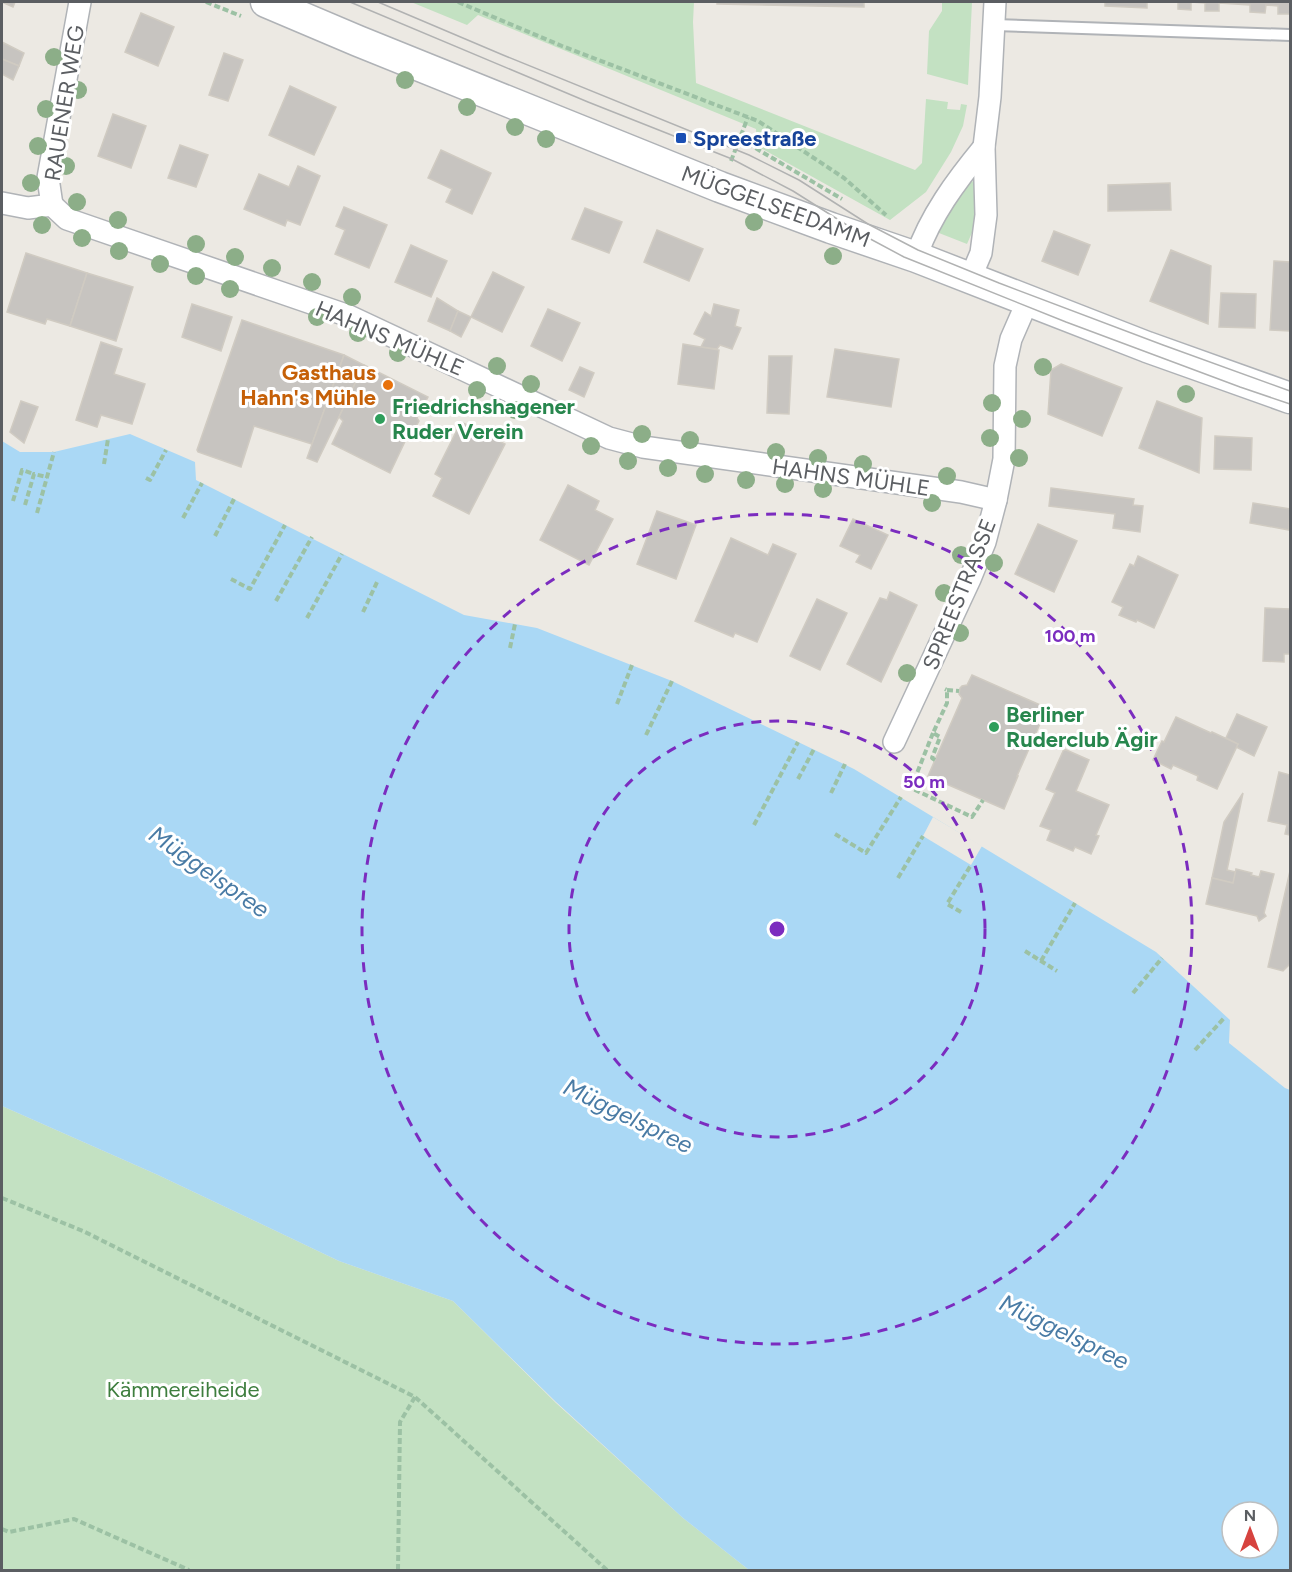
<svg xmlns="http://www.w3.org/2000/svg" width="1292" height="1572" font-family="Figtree,sans-serif">
  <style>
    .green { fill: #c3e1c2 }
    .water { fill: #aad8f5; fill-rule: evenodd }
    .pier { fill: #ece9e3 }
    .building { fill: #c7c4c0; stroke: #d0cbc2; stroke-width: 1.5 }
    .lines { fill: none; stroke-linecap: round; stroke-linejoin: round }
    .lane-casing { stroke: #b0b3b7; stroke-width: 14 }
    .street-casing { stroke: #b0b3b7; stroke-width: 24 }
    .secondary-casing { stroke: #afb2b6; stroke-width: 33 }
    .path { stroke: #9cc1a4; stroke-width: 4; stroke-dasharray: 6 3; stroke-linecap: butt }
    .lane { stroke: #fff; stroke-width: 10 }
    .street { stroke: #fff; stroke-width: 21 }
    .secondary { stroke: #fff; stroke-width: 30 }
    .tram { stroke: #b1b2b2; stroke-width: 1.5 }
    .tree { fill: #8cae88 }
    .ring { fill: none; stroke: #7b2cbf; stroke-width: 3; stroke-dasharray: 10 8 }
    .transit-dot { fill: #1a4fb4; stroke: #fff; stroke-width: 2 }
    .food-dot { fill: #e8710a; stroke: #fff; stroke-width: 2 }
    .leisure-dot { fill: #2e9e5b; stroke: #fff; stroke-width: 2 }
    .labels { text-anchor: middle; stroke-width: 6; stroke-linejoin: round; paint-order: stroke }
    .street-label { font-size: 22px; fill: #5b5e62; stroke: #fff }
    .transit-label { font-size: 22px; font-weight: bold; fill: #164399; stroke: #fff; text-anchor: start }
    .food-label { font-size: 22px; font-weight: bold; fill: #c56008; stroke: #fff; text-anchor: end }
    .leisure-label { font-size: 22px; font-weight: bold; fill: #27864d; stroke: #fff; text-anchor: start }
    .park-label { font-size: 22px; fill: #3e7e3e; stroke: #fff }
    .water-label { font-size: 24px; font-style: italic; fill: #497ba5; stroke: #fff }
    .centre { fill: #7b2cbf; stroke: #fff; stroke-width: 3 }
    .ring-label { font-size: 18px; text-anchor: middle; font-weight: bold; fill: #7b2cbf; stroke: #fff; stroke-width: 6; stroke-linejoin: round; paint-order: stroke }
  </style>
  <rect width="100%" height="100%" fill="#ece9e3"/>
  <!-- green -->
  <g class="green">
    <path d="M411,2h283l-1,20 3,61 219,87 7,-7 4,-64 22,3 -1,7 13,1 1,-6 6,1 -4,21 -12,26 -25,40 -36,28 -133,-74 -1,-17 -278,-114 -11,10z"/>
    <path d="M942,2h30l-4,83 -41,-11 2,-43 13,-20z"/>
    <path d="M968,181l10,1 -4,46 -7,16 -28,-11 1,-10z"/>
    <path d="M2,1106l156,69 181,86 114,40 103,102 127,115 66,52h-747z"/>
  </g>
  <!-- water -->
  <path class="water" d="M130,434l65,28 1,18 6,3 262,132 73,13 135,53 182,88 302,183 74,68 -1,23 56,45 5,2v480h-541l-66,-52 -127,-116 -103,-101 -114,-40 -181,-86 -156,-69v-665l18,11h34zM1232,1512h36v36h-36z"/>
  <!-- pier -->
  <path class="pier" d="M933,817l49,29 -11,19 -48,-29z"/>
  <!-- building -->
  <g class="building">
    <path d="M2,2h13l-2,5z"/>
    <path d="M717,2h147v5l-147,-3z"/>
    <path d="M1105,2h42v6l-42,-2z"/>
    <path d="M1171,2h119v12h-12v-8l-12,-1 -1,8 -15,-1v-7l-31,-2v8h-14v-8l-14,-1v8l-13,-1v-7z"/>
    <path d="M141,13l33,14 -16,39 -33,-14z"/>
    <path d="M2,42l22,11 -5,13 -17,-7z"/>
    <path d="M224,53l19,7 -15,41 -19,-6z"/>
    <path d="M2,59l17,7 -6,14 -11,-6z"/>
    <path d="M290,86l46,21 -22,48 -45,-20z"/>
    <path d="M113,114l33,12 -15,42 -33,-12z"/>
    <path d="M180,145l28,10 -12,32 -28,-9z"/>
    <path d="M441,150l50,23 -19,41 -26,-12 6,-13 -24,-11z"/>
    <path d="M298,166l22,10 -20,49 -13,-5 -2,6 -41,-17 15,-35 30,13z"/>
    <path d="M1170,183l1,27 -63,1v-26z"/>
    <path d="M344,207l43,18 -18,43 -34,-14 10,-24 -9,-4z"/>
    <path d="M585,208l37,14 -13,31 -37,-14z"/>
    <path d="M657,230l46,19 -14,32 -45,-19z"/>
    <path d="M1054,231l36,14 -12,30 -36,-14z"/>
    <path d="M411,245l36,16 -16,36 -36,-15z"/>
    <path d="M1171,250l40,16 -3,58 -58,-23z"/>
    <path d="M26,253l61,20 -17,53 -23,-7 -2,5 -38,-12z"/>
    <path d="M1274,261l16,1v69l-20,-1z"/>
    <path d="M493,272l31,15 -22,45 -31,-15z"/>
    <path d="M87,273l46,14 -17,54 -46,-15z"/>
    <path d="M1221,293l35,1 -1,34 -36,-1z"/>
    <path d="M437,298l21,13 -8,20 -22,-10z"/>
    <path d="M192,304l40,13 -11,34 -39,-14z"/>
    <path d="M714,304l25,6 -4,16 6,2 -9,21 -12,-4 -3,4 -16,-2 4,-8 -11,-5 11,-22 6,4z"/>
    <path d="M548,309l32,14 -18,38 -31,-15z"/>
    <path d="M458,311l13,6 -10,20 -11,-6z"/>
    <path d="M242,320l102,35 -32,89 -58,-18 -13,41 -43,-15 -1,-2z"/>
    <path d="M101,342l21,7 -8,25 31,10 -13,40 -31,-9 -4,12 -21,-7z"/>
    <path d="M683,344l36,6 -5,39 -36,-5z"/>
    <path d="M835,349l64,10 -8,48 -64,-10z"/>
    <path d="M344,355l20,10 -47,97 -10,-4z"/>
    <path d="M769,356h23l-3,58 -22,-1z"/>
    <path d="M1061,364l61,24 -20,48 -54,-22 3,-44z"/>
    <path d="M364,365l64,32 -11,21 2,3 -5,9 -4,1 -20,42 -58,-29 11,-23 -4,-4z"/>
    <path d="M580,367l14,6 -10,24 -15,-7z"/>
    <path d="M21,401l17,6 -14,36 -14,-11z"/>
    <path d="M1157,401l45,17 -3,55 -60,-25z"/>
    <path d="M461,422l44,22 -36,70 -36,-18 9,-18 -7,-4z"/>
    <path d="M1215,436l37,2 -1,32 -37,-1z"/>
    <path d="M568,485l31,16 -4,9 18,9 -24,46 -49,-25z"/>
    <path d="M1051,488l83,11 -1,6 10,1 -3,26 -27,-4 2,-14 -66,-8z"/>
    <path d="M1253,503l37,6 -1,21 -39,-7z"/>
    <path d="M657,511l39,14 -20,54 -39,-15z"/>
    <path d="M853,519l35,16 -17,34 -15,-7 4,-7 -20,-9z"/>
    <path d="M1038,524l39,17 -23,51 -39,-18z"/>
    <path d="M731,538l37,17 5,-11 23,10 -39,88 -22,-9 -2,4 -38,-16z"/>
    <path d="M1138,556l40,19 -24,53 -17,-8 -1,2 -17,-7 4,-8 -11,-5 18,-38 4,2z"/>
    <path d="M890,592l27,13 -36,77 -34,-18 33,-66 7,2z"/>
    <path d="M817,599l30,14 -27,57 -30,-14z"/>
    <path d="M1265,608l25,1v45h-6v8l-21,-1z"/>
    <path d="M972,675l75,33 -30,68h1l-14,33 -76,-33 34,-78 -3,-4 1,-6 2,-2 5,-1z"/>
    <path d="M1237,714l30,13 -13,29 -18,-9 2,-3 -12,-6z"/>
    <path d="M1176,717l35,16 1,-1 26,12 -21,45 -20,-9 1,-4 -25,-11 -2,4 -18,-9 9,-19 2,1z"/>
    <path d="M1064,749l25,11 -13,31 33,14 -13,30 3,1 -8,18 -16,-7 -2,4 -26,-11 4,-10 -11,-4 15,-33 -9,-4z"/>
    <path d="M1279,772l11,3v60l-5,-1 2,-9 -19,-4z"/>
    <path d="M1243,793l-16,77 9,2 -3,11 -21,-5 12,-56z"/>
    <path d="M1236,869l16,4 -1,2 8,2 2,-6 13,3 -10,39 2,3 -7,5 -2,-5 -51,-12 6,-26 21,5z"/>
    <path d="M1290,871v93l-7,7 -15,-4z"/>
  </g>
  <g class="lines">
    <!-- lane casing -->
    <g class="lane-casing">
      <path id="lane" d="M994,25l296,10"/>
    </g>
    <!-- street casing -->
    <g class="street-casing">
      <g id="street">
        <path d="M2,203l26,5 24,-3 15,14 282,97 260,122 34,9 318,45 35,8"/>
        <path d="M52,205l-4,-27 32,-176"/>
        <path d="M916,257c14,-41 40,-76 68,-110"/>
        <path d="M970,279l11,-26 5,-38 -2,-68 6,-50 5,-95"/>
        <path d="M894,742l76,-163 15,-37 11,-42 8,-41 1,-93 6,-27 17,-39"/>
      </g>
    </g>
    <!-- secondary casing -->
    <g class="secondary-casing">
      <path id="secondary" d="M266,2l92,39 362,146 111,41 85,29 231,90 143,51"/>
    </g>
    <!-- path -->
    <g class="path">
      <path d="M206,2l35,14"/>
      <path d="M458,2l104,44 196,75 86,57 42,37"/>
      <path d="M740,139l102,60"/>
      <path d="M731,161l17,-44"/>
      <path d="M104,464l4,-25"/>
      <path d="M146,478l4,2 16,-30"/>
      <path d="M13,501l9,-31 12,4"/>
      <path d="M25,505l9,-31 13,3"/>
      <path d="M37,513l17,-61"/>
      <path d="M183,518l19,-35"/>
      <path d="M215,536l19,-37"/>
      <path d="M231,579l19,10 35,-64"/>
      <path d="M276,601l36,-64"/>
      <path d="M363,612l15,-32"/>
      <path d="M307,618l35,-64"/>
      <path d="M510,648l5,-24"/>
      <path d="M947,690l12,1"/>
      <path d="M617,704l15,-39"/>
      <path d="M933,733l-22,55 61,29 11,-17"/>
      <path d="M646,735l26,-54"/>
      <path d="M935,760l-3,-2 8,-21 -7,-4 14,-30v-13l-2,-1"/>
      <path d="M798,779l16,-30"/>
      <path d="M831,793l14,-29"/>
      <path d="M754,825l44,-83"/>
      <path d="M835,834l31,19 35,-56"/>
      <path d="M898,878l25,-42"/>
      <path d="M961,912l-14,-8 24,-39"/>
      <path d="M1025,951l32,20"/>
      <path d="M1041,961l34,-58"/>
      <path d="M1133,993l29,-35"/>
      <path d="M1195,1050l30,-33"/>
      <path d="M2,1198l81,33 332,166 192,173"/>
      <path d="M2,1529l7,3 65,-13 115,51"/>
      <path d="M398,1570l2,-148 15,-25"/>
    </g>
    <!-- lane -->
    <use href="#lane" class="lane"/>
    <!-- street -->
    <use href="#street" class="street"/>
    <!-- secondary -->
    <use href="#secondary" class="secondary"/>
    <!-- tram -->
    <g class="tram">
      <path d="M350,2l238,100 144,57 61,32 68,43 43,23 162,65 174,65 50,17"/>
      <path d="M378,2l125,53 246,100 50,25 69,44 50,26 81,33 164,62 127,46"/>
    </g>
  </g>
  <!-- trees -->
  <g class="tree">
    <circle cx="54" cy="57" r="9"/>
    <circle cx="405" cy="80" r="9"/>
    <circle cx="78" cy="90" r="9"/>
    <circle cx="467" cy="107" r="9"/>
    <circle cx="46" cy="109" r="9"/>
    <circle cx="515" cy="127" r="9"/>
    <circle cx="546" cy="139" r="9"/>
    <circle cx="38" cy="146" r="9"/>
    <circle cx="66" cy="166" r="9"/>
    <circle cx="31" cy="183" r="9"/>
    <circle cx="77" cy="202" r="9"/>
    <circle cx="118" cy="220" r="9"/>
    <circle cx="754" cy="222" r="9"/>
    <circle cx="42" cy="225" r="9"/>
    <circle cx="82" cy="238" r="9"/>
    <circle cx="196" cy="244" r="9"/>
    <circle cx="119" cy="251" r="9"/>
    <circle cx="833" cy="256" r="9"/>
    <circle cx="235" cy="257" r="9"/>
    <circle cx="160" cy="264" r="9"/>
    <circle cx="272" cy="268" r="9"/>
    <circle cx="196" cy="276" r="9"/>
    <circle cx="312" cy="282" r="9"/>
    <circle cx="230" cy="289" r="9"/>
    <circle cx="352" cy="297" r="9"/>
    <circle cx="317" cy="317" r="9"/>
    <circle cx="358" cy="333" r="9"/>
    <circle cx="398" cy="353" r="9"/>
    <circle cx="497" cy="366" r="9"/>
    <circle cx="1043" cy="367" r="9"/>
    <circle cx="531" cy="384" r="9"/>
    <circle cx="477" cy="390" r="9"/>
    <circle cx="1186" cy="394" r="9"/>
    <circle cx="992" cy="403" r="9"/>
    <circle cx="515" cy="410" r="9"/>
    <circle cx="1022" cy="419" r="9"/>
    <circle cx="642" cy="434" r="9"/>
    <circle cx="990" cy="438" r="9"/>
    <circle cx="690" cy="440" r="9"/>
    <circle cx="591" cy="446" r="9"/>
    <circle cx="776" cy="452" r="9"/>
    <circle cx="818" cy="458" r="9"/>
    <circle cx="1019" cy="458" r="9"/>
    <circle cx="628" cy="461" r="9"/>
    <circle cx="863" cy="464" r="9"/>
    <circle cx="668" cy="468" r="9"/>
    <circle cx="705" cy="474" r="9"/>
    <circle cx="947" cy="476" r="9"/>
    <circle cx="746" cy="480" r="9"/>
    <circle cx="785" cy="484" r="9"/>
    <circle cx="823" cy="489" r="9"/>
    <circle cx="932" cy="503" r="9"/>
    <circle cx="961" cy="555" r="9"/>
    <circle cx="994" cy="563" r="9"/>
    <circle cx="944" cy="593" r="9"/>
    <circle cx="960" cy="633" r="9"/>
    <circle cx="907" cy="673" r="9"/>
  </g>
  <!-- distance rings -->
  <g class="ring">
    <circle cx="777" cy="929" r="208"/>
    <circle cx="777" cy="929" r="415"/>
  </g>
  <!-- markers -->
  <rect class="transit-dot" x="675" y="132" width="12" height="12" rx="3"/>
  <circle class="food-dot" cx="388" cy="385" r="6"/>
  <g class="leisure-dot">
    <circle cx="380" cy="419" r="6"/>
    <circle cx="994" cy="727" r="6"/>
  </g>
  <g class="labels">
    <!-- street labels -->
    <g class="street-label">
      <text transform="translate(64 103) rotate(-81)" y="8">RAUENER WEG</text>
      <text transform="translate(776 206) rotate(20)" y="8">MÜGGELSEEDAMM</text>
      <text transform="translate(390 338) rotate(23)" y="8">HAHNS MÜHLE</text>
      <text transform="translate(851 477) rotate(8)" y="8">HAHNS MÜHLE</text>
      <text transform="translate(959 594) rotate(-68)" y="8">SPREESTRASSE</text>
    </g>
    <!-- transit labels -->
    <g class="transit-label">
      <text x="693" y="146">Spreestraße</text>
    </g>
    <!-- food labels -->
    <g class="food-label">
      <text x="376" y="380">Gasthaus<tspan x="376" dy="25">Hahn's Mühle</tspan></text>
    </g>
    <!-- leisure labels -->
    <g class="leisure-label">
      <text x="392" y="414">Friedrichshagener<tspan x="392" dy="25">Ruder Verein</tspan></text>
      <text x="1006" y="722">Berliner<tspan x="1006" dy="25">Ruderclub Ägir</tspan></text>
    </g>
    <!-- park labels -->
    <g class="park-label">
      <text x="183" y="1397">Kämmereiheide</text>
    </g>
    <!-- water labels -->
    <g class="water-label">
      <text transform="translate(209 872) rotate(35)" y="8">Müggelspree</text>
      <text transform="translate(628 1116) rotate(26)" y="8">Müggelspree</text>
      <text transform="translate(1064 1332) rotate(26)" y="8">Müggelspree</text>
    </g>
  </g>
  <circle cx="777" cy="929" r="9" class="centre"/>
  <g class="ring-label">
    <text x="1070" y="642">100 m</text>
    <text x="924" y="788">50 m</text>
  </g>
  <!-- border -->
  <rect width="1292" height="1572" fill="none" stroke="#5b5e62" stroke-width="6"/>
  <!-- north arrow -->
  <g transform="translate(1250 1530)"><circle r="28" fill="#ffffff" stroke="#bdbfc0" stroke-width="1.5"/>
  <path d="M0-4.5L10 22L0 15L-10 22Z" fill="#d6433f"/>
  <text y="-9" font-size="16" font-weight="bold" text-anchor="middle" fill="#5b5e62">N</text>
  </g>
</svg>
